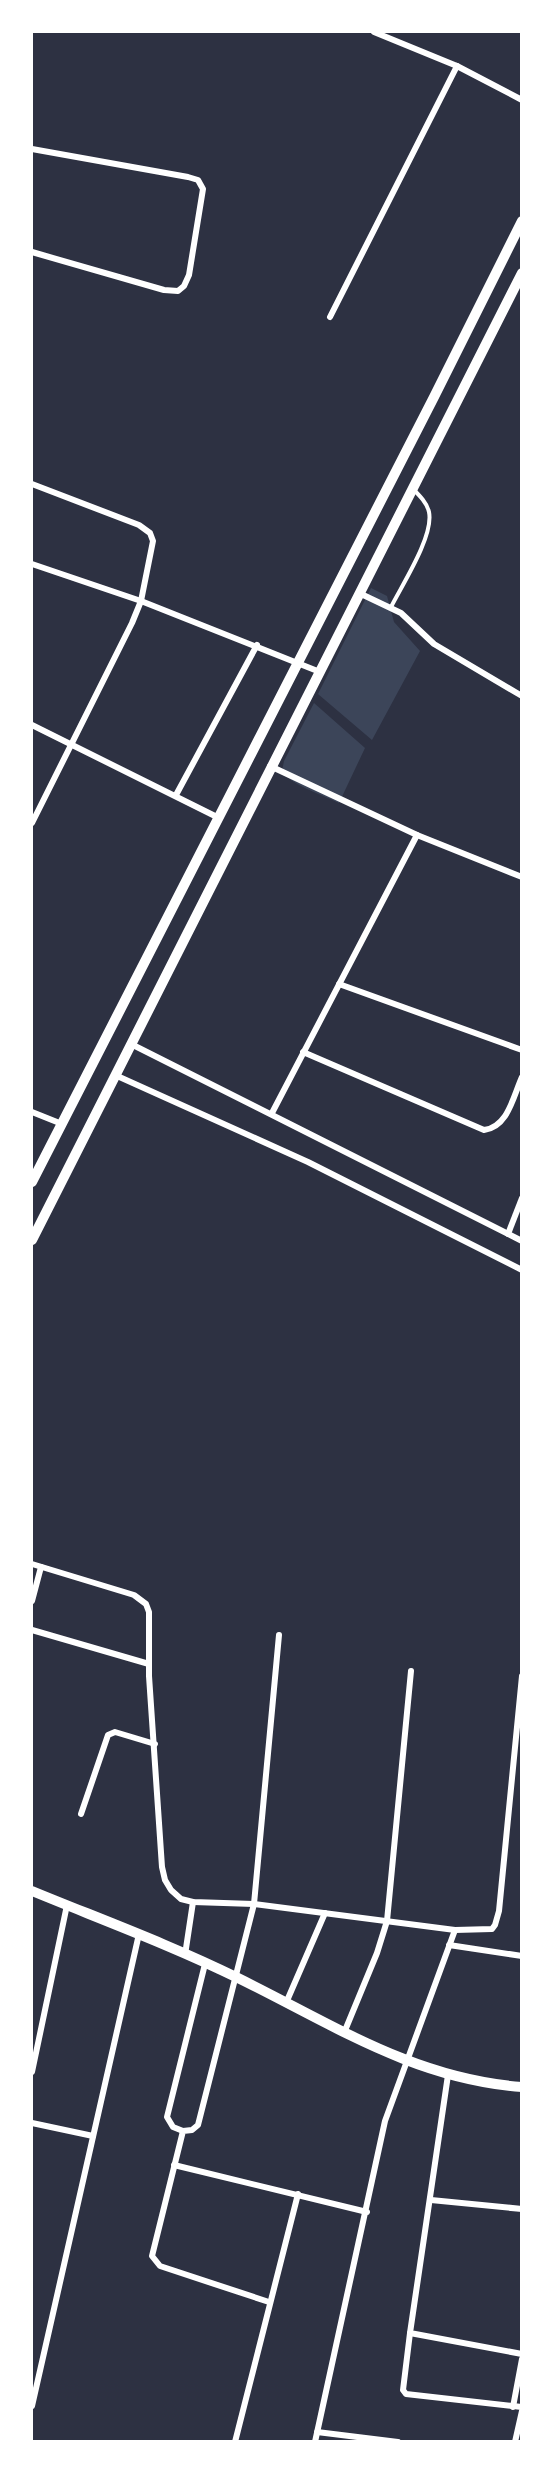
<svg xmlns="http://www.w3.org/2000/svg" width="553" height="2473" font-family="'PT Sans Narrow',sans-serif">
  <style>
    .green { fill: #3c4559 }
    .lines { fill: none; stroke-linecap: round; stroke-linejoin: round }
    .service { stroke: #fff; stroke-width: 4 }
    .minor { stroke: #fff; stroke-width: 6 }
    .tertiary { stroke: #fff; stroke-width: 10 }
    .secondary { stroke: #fff; stroke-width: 10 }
  </style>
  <rect width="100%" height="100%" fill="#2d3142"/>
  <!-- green -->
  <g class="green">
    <path d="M371,588l16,8 7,26 26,29 -48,89 -54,-46z"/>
    <path d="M314,703l51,45 -26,55c-14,-7 -44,-17 -54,-28 -4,-4 -2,-8 -1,-14z"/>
  </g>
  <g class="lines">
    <!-- service -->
    <path class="service" d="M391,607c11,-22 43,-71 38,-95 -2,-9 -9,-16 -16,-23"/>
    <!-- minor -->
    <g class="minor">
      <path d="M374,32l83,34 65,34"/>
      <path d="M32,149l156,28 10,3 5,9 -14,86 -5,11 -6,5 -14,-1 -132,-38"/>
      <path d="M330,317l127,-251"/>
      <path d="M32,484l107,41 11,8 3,8 -12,60 -9,22 -100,200"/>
      <path d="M32,564l109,37 179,71"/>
      <path d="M359,593l42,20 33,31 88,52"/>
      <path d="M32,725l185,92"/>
      <path d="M270,766l147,69 105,42"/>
      <path d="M176,795l81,-150"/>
      <path d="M339,984l183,66"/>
      <path d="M131,1044l391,197"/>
      <path d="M303,1052l181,78c24,-3 29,-33 38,-53"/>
      <path d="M115,1075l193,87 214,108"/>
      <path d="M32,1112l30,12"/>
      <path d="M272,1113l145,-278"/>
      <path d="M508,1234l14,-36"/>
      <path d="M32,1564l102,31 12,9 3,8v64l13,191 3,13 6,10 10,9 12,3 61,2 201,26 37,-1 3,-4 4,-14 23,-235"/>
      <path d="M32,1601l9,-34"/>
      <path d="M32,1630l117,34"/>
      <path d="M81,1814l27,-79 7,-3 40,12"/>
      <path d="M449,1945l73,11"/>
      <path d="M185,1955l8,-53"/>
      <path d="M286,2003l39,-90"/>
      <path d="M344,2033l33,-80 10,-32 24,-250"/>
      <path d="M32,2072l35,-167"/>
      <path d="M448,2075l-38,258 112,21"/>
      <path d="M32,2123l61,13"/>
      <path d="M183,2131l-10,-4 -6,-10 38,-153"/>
      <path d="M174,2165l193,47"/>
      <path d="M431,2200l91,9"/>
      <path d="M269,2302l-109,-36 -8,-10 31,-125 9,-1 6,-5 56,-221 25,-269"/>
      <path d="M410,2333l-7,57 3,4 116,13"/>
      <path d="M32,2406l107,-472"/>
      <path d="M513,2407l9,-48"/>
      <path d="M317,2432l81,10"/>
      <path d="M235,2442l63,-248"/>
      <path d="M315,2442l70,-321 70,-191"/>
      <path d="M515,2442l7,-31"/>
    </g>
    <!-- tertiary -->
    <path class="tertiary" d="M32,1891c68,28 139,54 206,87 94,46 176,101 284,109"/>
    <!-- secondary -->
    <g class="secondary">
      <path d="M32,1182l402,-785 88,-176"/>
      <path d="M32,1240l490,-967"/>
    </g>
  </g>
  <!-- border -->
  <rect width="553" height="2473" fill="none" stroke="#ffffff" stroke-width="66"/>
</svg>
